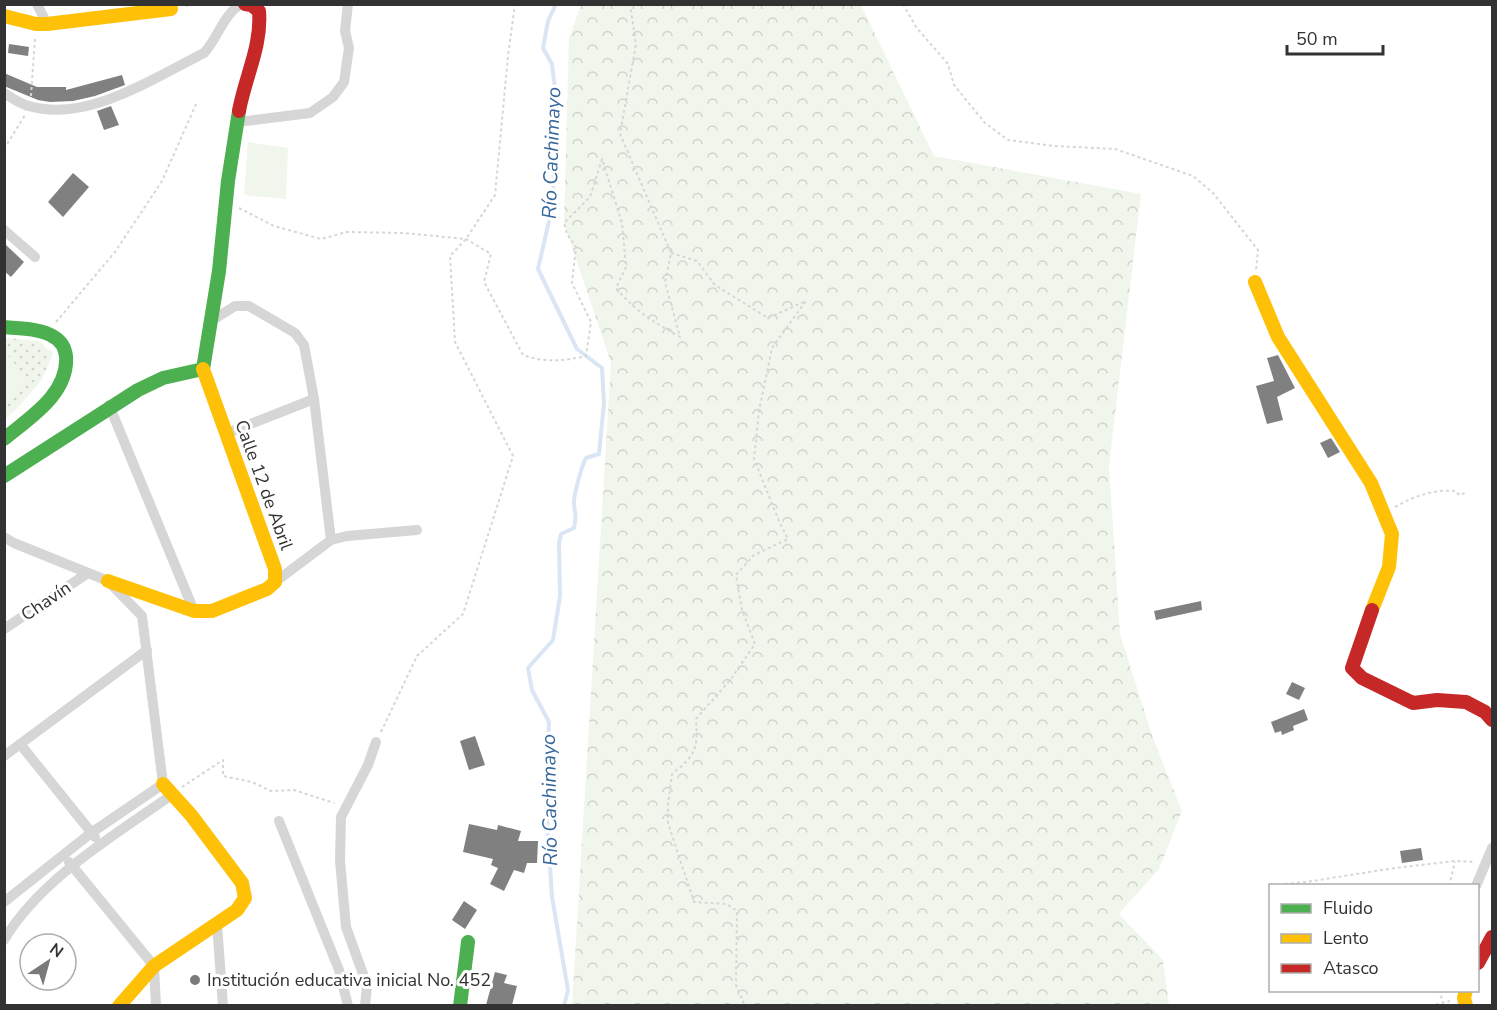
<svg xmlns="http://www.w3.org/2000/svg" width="1497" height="1010" font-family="'Nunito Sans',sans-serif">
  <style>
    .grass { fill: url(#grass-dots) }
    .forest { fill: url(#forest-crowns) }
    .pitch { fill: #f1f6ed }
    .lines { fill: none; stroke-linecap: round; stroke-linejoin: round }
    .stream { stroke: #dae6f4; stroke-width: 4 }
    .building { fill: #808080 }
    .path { stroke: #d6d6d6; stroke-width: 2; stroke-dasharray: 3 3; stroke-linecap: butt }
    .street { stroke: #d6d6d6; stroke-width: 10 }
    .fast { stroke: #4caf50; stroke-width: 14 }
    .slow { stroke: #ffc107; stroke-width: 14 }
    .jam { stroke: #c62828; stroke-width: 14 }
    .poi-dot { fill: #7a7a7a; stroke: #fff; stroke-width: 2 }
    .labels { text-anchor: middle; stroke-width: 6; stroke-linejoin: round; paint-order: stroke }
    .street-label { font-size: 18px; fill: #323232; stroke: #fff }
    .poi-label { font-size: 18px; fill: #323232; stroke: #fff; text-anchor: start }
    .water-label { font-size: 20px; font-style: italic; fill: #36689d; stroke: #fff }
  </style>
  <defs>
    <pattern id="grass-dots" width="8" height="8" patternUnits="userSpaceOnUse" patternTransform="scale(1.5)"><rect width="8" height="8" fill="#f1f6ed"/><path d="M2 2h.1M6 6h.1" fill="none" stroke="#cfd3cc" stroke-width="1.8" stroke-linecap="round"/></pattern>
    <pattern id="forest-crowns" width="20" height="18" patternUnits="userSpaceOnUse" patternTransform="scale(1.5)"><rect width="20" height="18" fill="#f1f6ed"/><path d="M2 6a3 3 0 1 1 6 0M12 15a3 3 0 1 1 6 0" fill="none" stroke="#cfd3cc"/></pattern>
  </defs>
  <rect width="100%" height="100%" fill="#fff"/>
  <!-- grass -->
  <path class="grass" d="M6,338l33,3 14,13 -12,27 -23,26 -13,12 -1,-79z"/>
  <!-- forest -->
  <path class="forest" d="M581,5h280l73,151 207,38 -32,272 11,168 33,104 29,73 -23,58 -40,45 44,46 6,45h-597l39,-642 -47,-140 5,-185z"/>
  <!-- pitch -->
  <g class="pitch">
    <path d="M248,142l40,6 -2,51 -42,-4z"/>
    <path d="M9,356l19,25 -23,18v-40z"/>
  </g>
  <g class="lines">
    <!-- stream -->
    <path class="stream" d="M556,4l-8,17 -5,27 9,16 3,25 2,28 -5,91 -14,61 39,80 25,19 2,35 -5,51 -13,4c-4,7 -13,39 -12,46 1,12 3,11 0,24l-13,6 -2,9 1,53 -7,44 -25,28 4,22 17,32 -3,82 6,93 16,93 -4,16"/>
  </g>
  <!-- building -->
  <g class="building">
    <path d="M9,44l20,3 -1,9 -20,-3z"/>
    <path d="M4,73l33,14h29v3l56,-15 3,10 -30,11 -22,5 -23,1 -12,-2 -34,-14z"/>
    <path d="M111,106l8,19 -15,5 -7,-19z"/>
    <path d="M73,173l16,14 -26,30 -15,-15z"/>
    <path d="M4,243l20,19 -13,15 -7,-6z"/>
    <path d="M1278,355l17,33 -18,9 6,23 -16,4 -11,-38 18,-5 -7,-23z"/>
    <path d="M1331,438l9,14 -12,6 -8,-15z"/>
    <path d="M1201,601l1,9 -46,10 -2,-9z"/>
    <path d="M1292,682l13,6 -6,12 -13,-6z"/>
    <path d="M1304,709l4,11 -15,6 1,4 -12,5 -1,-4 -6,2 -4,-11z"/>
    <path d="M475,736l10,29 -16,5 -9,-29z"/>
    <path d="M469,824l28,6 1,-5 23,6 -3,10h20l-1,22h-10l-3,10 -10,-3 -10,21 -14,-7 8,-16 -7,-3 2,-6 -30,-7z"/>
    <path d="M1421,848l2,12 -21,3 -2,-12z"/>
    <path d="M464,901l13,9 -12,19 -13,-9z"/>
    <path d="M495,972l12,3 -3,8 13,3 -5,19h-26z"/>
  </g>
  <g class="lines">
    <!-- path -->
    <g class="path">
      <path d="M903,4l13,23 32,37 6,21 31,38 23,17 46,6 61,3 78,27 20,17 45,57 -2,20"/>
      <path d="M186,6l8,-2"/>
      <path d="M31,96l4,-57"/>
      <path d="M4,149l21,-34"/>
      <path d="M239,208l35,18 47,13 26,-7 57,1 62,6 25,15 -7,28 39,73c22,8 41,6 63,1l5,-34 -19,-39 4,-36 -9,-13 -3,-11 26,-26 12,-38 20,64 4,44 -10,21c18,22 39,35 64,49l-15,-55 6,-29 -51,-119 16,-90 -6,-40"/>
      <path d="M671,253l26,8 18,24 53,33 38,-17 -34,47 -13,63 -5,48 25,62 9,18 -34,16 -18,20 6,35 13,34 -24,35 -35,40c2,30 0,36 -24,55l-4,31v18l26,79 33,2 10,7 -1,74 9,21"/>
      <path d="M56,322l59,-70 47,-71 35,-79"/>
      <path d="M1395,507c20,-11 38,-18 61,-16l3,4 6,-2"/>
      <path d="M381,732l36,-76 46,-42 50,-158 -58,-114 -5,-86 16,-17 29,-44 13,-139 7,-52"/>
      <path d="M182,787l41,-27v16l29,6 19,9 23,-1 40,13"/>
      <path d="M1285,884l21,-2 89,-14 60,-7 20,1"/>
      <path d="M1449,886l6,-24"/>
      <path d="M1439,990l4,12"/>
      <path d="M1430,1006l20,-5"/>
    </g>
    <!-- street -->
    <g class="street">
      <path d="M37,4l10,20"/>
      <path d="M4,93c8,5 16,11 25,13 58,17 125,-28 175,-53 14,-15 19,-38 37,-49"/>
      <path d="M238,122l72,-9 23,-16 11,-15 5,-34 -4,-17 3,-27"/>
      <path d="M4,230l31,27"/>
      <path d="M211,321l24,-15h14l46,27 9,12 10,54 17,141"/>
      <path d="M109,405l85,206"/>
      <path d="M225,434l89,-35"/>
      <path d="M4,537l10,6 94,38 34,35 21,168 -72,49 -87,69"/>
      <path d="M275,582l56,-42 16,-4 70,-6"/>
      <path d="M4,629l84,-56"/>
      <path d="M20,744l75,93"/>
      <path d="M4,756l143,-106"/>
      <path d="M279,821l60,149 9,36"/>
      <path d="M69,862l85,104 2,40"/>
      <path d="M1476,886l16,-38"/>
      <path d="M217,924l6,82"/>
      <path d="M4,940c37,-62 111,-105 169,-146"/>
      <path d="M365,1006l2,-21 -21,-58 -6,-66 1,-44 27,-52 8,-23"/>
    </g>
    <!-- fast -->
    <g class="fast">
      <path d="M4,327c16,2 36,1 50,10 7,4 11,11 12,19 3,38 -37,62 -62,83"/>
      <path d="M4,476l134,-86 25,-12 40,-9 16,-98 9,-90 11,-70"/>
      <path d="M460,1006l8,-64"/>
    </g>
    <!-- slow -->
    <g class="slow">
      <path d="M4,16l32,8h11l124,-15"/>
      <path d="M1255,282l23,55 93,146 21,51 -3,33 -17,43"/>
      <path d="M108,581l86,30h18l55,-22 8,-7v-13l-72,-200"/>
      <path d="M1466,990l-2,8 2,8"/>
      <path d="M119,1006l35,-40 83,-56 8,-12 -3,-15 -51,-68 -28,-31"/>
    </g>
    <!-- jam -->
    <g class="jam">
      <path d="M239,111c6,-34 23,-65 20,-100l-8,-6 -6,-1"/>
      <path d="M1372,610l-20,58 10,10 51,25 24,-3 29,2 19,10 7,8"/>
      <path d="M1478,963l14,-26"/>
    </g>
  </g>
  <!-- markers -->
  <circle class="poi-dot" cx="195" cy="980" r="6"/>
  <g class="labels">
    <!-- street labels -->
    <g class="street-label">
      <text transform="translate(264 485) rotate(70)" y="6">Calle 12 de Abril</text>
      <text transform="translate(46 601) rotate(-34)" y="6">Chavín</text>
    </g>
    <!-- poi labels -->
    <g class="poi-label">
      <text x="207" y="986">Institución educativa inicial No. 452</text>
    </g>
    <!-- water labels -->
    <g class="water-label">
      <text transform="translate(551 153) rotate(-88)" y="7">Río Cachimayo</text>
      <text transform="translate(549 800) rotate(-91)" y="7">Río Cachimayo</text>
    </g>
  </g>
  <!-- border -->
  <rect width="1497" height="1010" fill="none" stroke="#323232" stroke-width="12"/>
  <!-- legend -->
  <rect x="1269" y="884" width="210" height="108" fill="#ffffff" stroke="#adadad" stroke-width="1.5"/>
  <rect x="1281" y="904" width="30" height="9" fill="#4caf50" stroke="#adadad" stroke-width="1.5"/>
  <text x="1323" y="914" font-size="18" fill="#323232">Fluido</text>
  <rect x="1281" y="934" width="30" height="9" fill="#ffc107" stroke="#adadad" stroke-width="1.5"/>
  <text x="1323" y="944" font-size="18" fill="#323232">Lento</text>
  <rect x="1281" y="964" width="30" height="9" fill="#c62828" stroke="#adadad" stroke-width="1.5"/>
  <text x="1323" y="974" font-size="18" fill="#323232">Atasco</text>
  <!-- north arrow -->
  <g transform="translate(48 962) rotate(36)"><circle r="28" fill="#ffffff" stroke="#adadad" stroke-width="1.5"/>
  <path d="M0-4.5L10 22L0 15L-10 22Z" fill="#7a7a7a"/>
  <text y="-9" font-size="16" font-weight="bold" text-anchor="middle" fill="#323232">N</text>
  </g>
  <!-- scale -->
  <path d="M1287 45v9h96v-9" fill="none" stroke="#323232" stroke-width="3"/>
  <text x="1296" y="45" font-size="18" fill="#323232" stroke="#ffffff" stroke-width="4.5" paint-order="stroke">50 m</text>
</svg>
